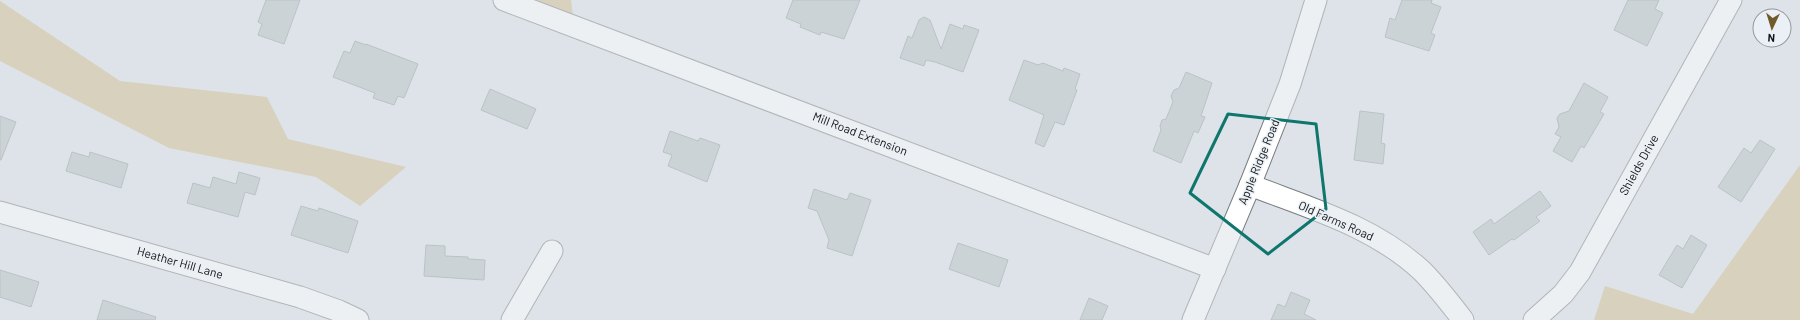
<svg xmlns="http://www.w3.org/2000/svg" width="1800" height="320" font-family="Barlow,sans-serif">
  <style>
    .green { fill: #d2ba8a }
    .building { fill: #b9bfc4; stroke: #93999e }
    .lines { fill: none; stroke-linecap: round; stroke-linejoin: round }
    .minor-casing { stroke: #787e82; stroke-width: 23 }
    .minor { stroke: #fff; stroke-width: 21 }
    .marked { fill: none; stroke: #0f766e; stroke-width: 3; stroke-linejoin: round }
    .labels { text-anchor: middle; stroke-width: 3; stroke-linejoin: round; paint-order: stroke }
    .street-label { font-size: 12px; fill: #111315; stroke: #eaf0f5 }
  </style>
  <rect width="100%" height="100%" fill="#dde3e8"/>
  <!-- green -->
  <g class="green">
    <path d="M507,0h64l3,26z"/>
    <path d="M0,1l120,80 147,16 21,42 118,28 -46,39 -44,-29 -147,-29 -169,-87z"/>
    <path d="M1800,165v155h-206l11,-34 88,28z"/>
  </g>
  <!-- building -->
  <g class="building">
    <path d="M266,0h34l-16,44 -26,-9 4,-11 -4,-2z"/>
    <path d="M793,0h67l-16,39 -23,-7 -1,3 -20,-8 1,-3 -15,-6z"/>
    <path d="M1402,0h30l-1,3 10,4 -10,26 4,2 -6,16 -44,-14 5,-19 5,2z"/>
    <path d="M1628,0h31l-4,9 8,4 -16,33 -33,-16z"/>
    <path d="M924,17l6,3 11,29 9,-25 13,5 1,-4 15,5 -16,42 -28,-10 -9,-2 -2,6 -24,-8 8,-22 4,2 7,-18z"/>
    <path d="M355,41l11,4v-1l52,20 -14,34 -6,-2 -4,9 -21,-7 2,-5 -42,-16 11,-26 6,2z"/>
    <path d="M1024,60l14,5 5,-2 20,8 1,-3 16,6 -5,15 2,1 -13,35 -9,-3 -11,25 -9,-4 9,-28 -35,-15z"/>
    <path d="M1186,72l26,11 -11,33 4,1 -7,16 -4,-2 -13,32 -28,-12 8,-21 -1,-4 2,-6 4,-1 7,-17 -2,-6 3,-6 5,-2z"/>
    <path d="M1584,83l24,14 -8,15 4,2 -20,34 -3,-2 -9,16 -19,-11 8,-14 -6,-3 4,-7 -2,-9 3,-4 9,-3z"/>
    <path d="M490,89l46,20 -9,20 -46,-19z"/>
    <path d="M1360,111l24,3 -3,29 4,1 -2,20 -29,-4z"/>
    <path d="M0,116l16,6 -15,38h-1z"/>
    <path d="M670,131l28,10 2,-3 20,7 -13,37 -39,-16 4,-11 -9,-3z"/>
    <path d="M1760,140l15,9 -34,53 -23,-15 26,-39 7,5z"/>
    <path d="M72,152l17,5 1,-5 38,12 -7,24 -55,-17z"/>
    <path d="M239,172l21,6 -5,17 -10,-3 -7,25 -51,-14 6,-20 17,5 3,-11 23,7z"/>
    <path d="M814,189l33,11 3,-7 21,7 -19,56 -25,-8 2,-8 -12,-29 -9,-3z"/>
    <path d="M1540,191l11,15 -15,11 4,4 -26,19 -2,-1 -23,16 -16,-23 18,-13 3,5z"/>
    <path d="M301,206l17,5 1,-3 39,13 -10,32 -57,-18z"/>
    <path d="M1691,235l16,10 -25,43 -23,-13 18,-30 6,4z"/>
    <path d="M958,243l50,17 -9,27 -50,-18z"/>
    <path d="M426,245l19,1v10l23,1v2l17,1 -1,20 -60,-4z"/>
    <path d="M0,270l39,12 -8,25 -31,-10z"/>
    <path d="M1291,292l19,8 -6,14 12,6h-45l7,-16 7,3z"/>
    <path d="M1089,298l19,8 -6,14h-22z"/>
    <path d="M103,300l53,17 -1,3h-58z"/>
  </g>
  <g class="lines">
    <!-- minor casing -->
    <g class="minor-casing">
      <g id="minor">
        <path d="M504,0l711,269"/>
        <path d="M1250,185c59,23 124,41 172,86 15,15 28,32 41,49"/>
        <path d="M0,212l300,85 39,14 19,9"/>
        <path d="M512,320l40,-69"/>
        <path d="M1193,320l57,-135 40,-101 26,-84"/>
        <path d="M1534,320l29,-26 17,-22 151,-272"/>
      </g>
    </g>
    <!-- minor -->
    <use href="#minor" class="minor"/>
  </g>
  <!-- marked area -->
  <path d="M0 0H1800V320H0ZM1228,114l88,10 10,85 -58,45 -78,-61z" fill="#dde3e8" fill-opacity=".55" fill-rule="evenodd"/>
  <path class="marked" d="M1228,114l88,10 10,85 -58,45 -78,-61z"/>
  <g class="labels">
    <!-- street labels -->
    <g class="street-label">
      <text transform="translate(860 134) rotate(21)" y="4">Mill Road Extension</text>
      <text transform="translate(1259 162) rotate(-68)" y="4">Apple Ridge Road</text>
      <text transform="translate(1639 165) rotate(-61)" y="4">Shields Drive</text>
      <text transform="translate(1336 221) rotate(24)" y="4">Old Farms Road</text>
      <text transform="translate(180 263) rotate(16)" y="4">Heather Hill Lane</text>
    </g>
  </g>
  <!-- north arrow -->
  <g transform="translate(1772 28) rotate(184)"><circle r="19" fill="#eaf0f5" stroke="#93989b"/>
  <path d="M0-3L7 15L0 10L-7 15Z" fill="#725b2b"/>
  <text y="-6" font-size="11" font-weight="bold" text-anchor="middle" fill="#111315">N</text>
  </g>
</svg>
